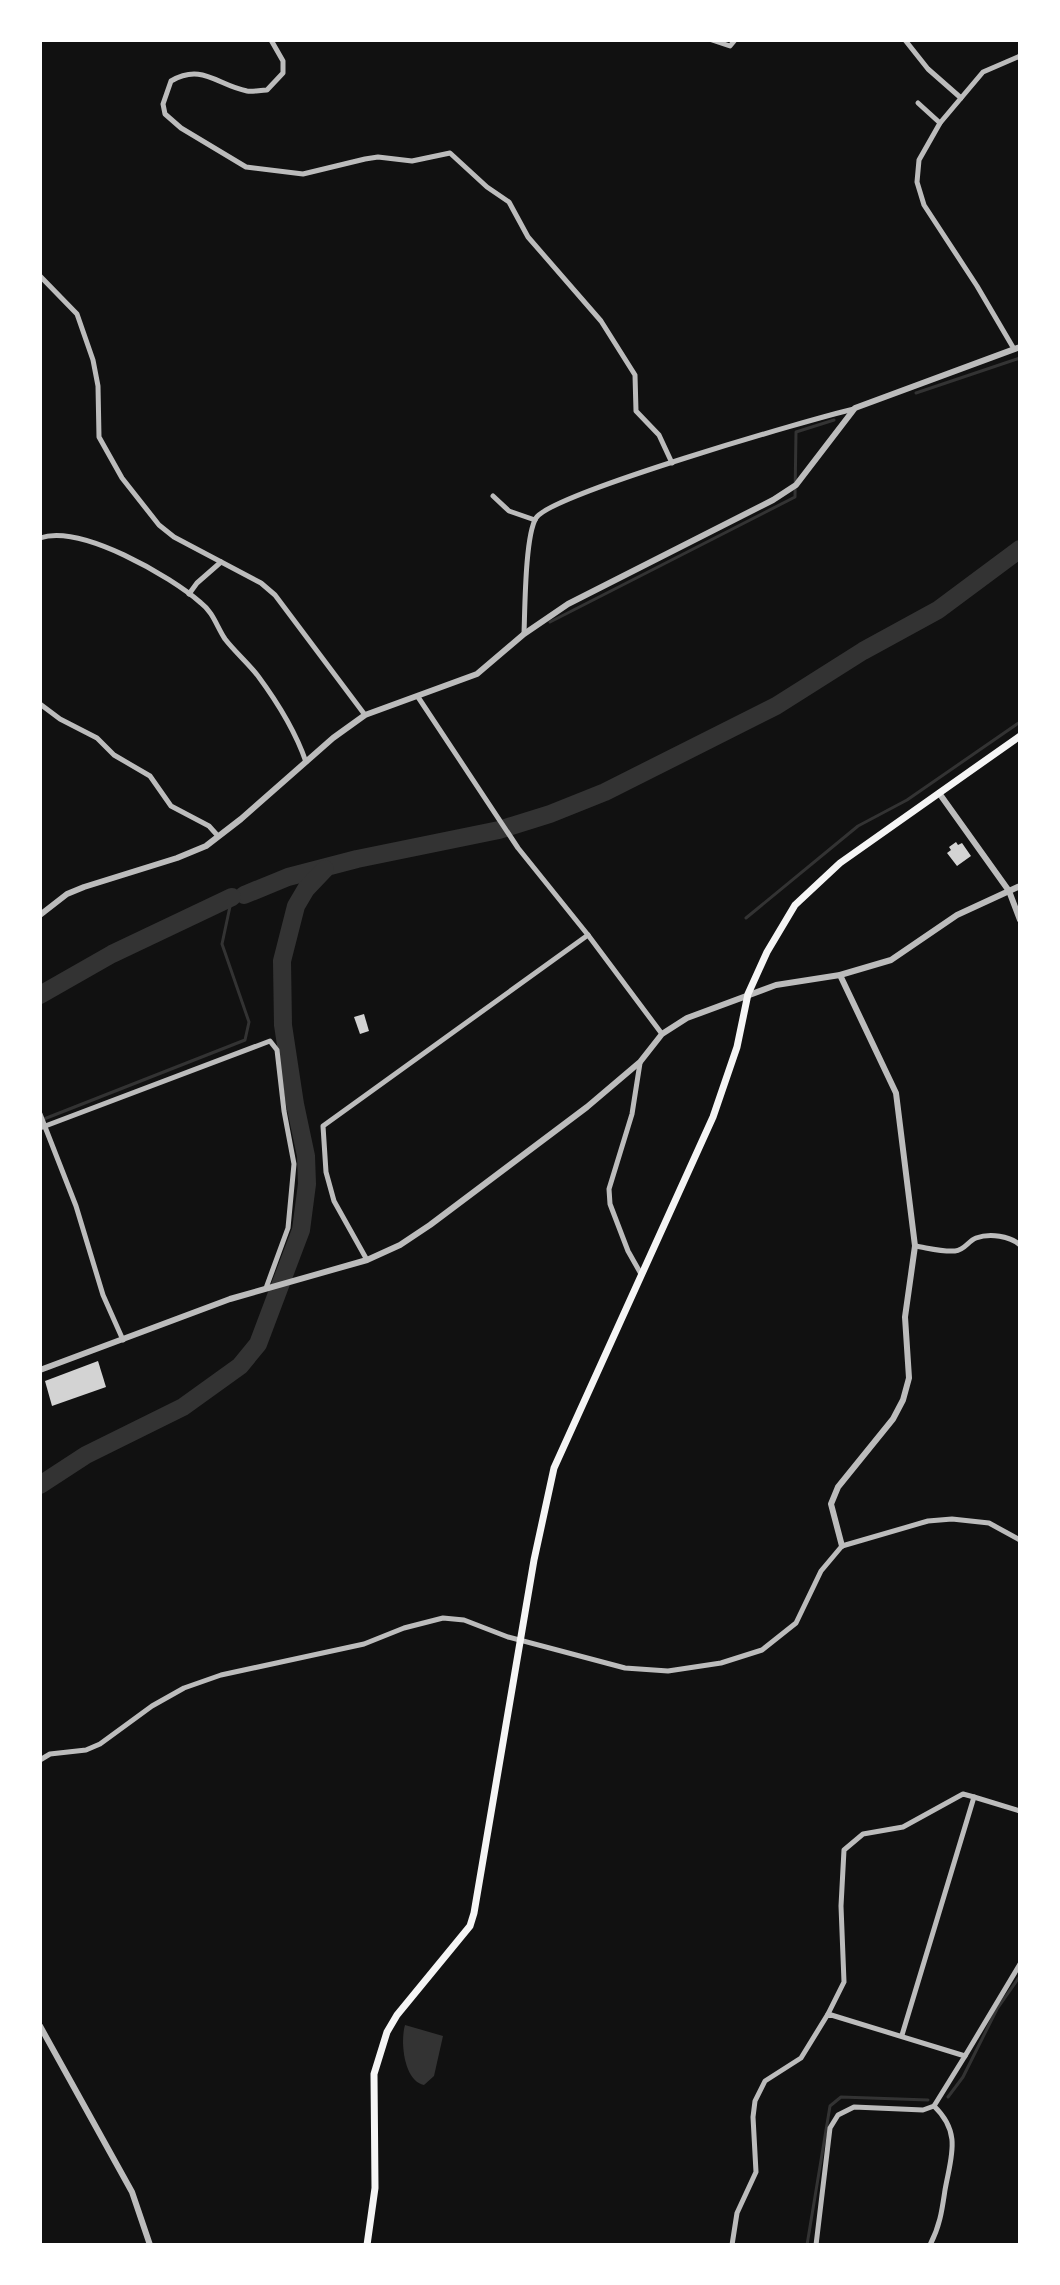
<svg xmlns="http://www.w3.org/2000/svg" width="1060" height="2285" font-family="'Public Sans',sans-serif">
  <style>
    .water { fill: #333 }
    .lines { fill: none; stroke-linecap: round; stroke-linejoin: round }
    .stream { stroke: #333; stroke-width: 3 }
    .river { stroke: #333; stroke-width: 18 }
    .building { fill: #d3d3d3 }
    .minor { stroke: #bcbcbc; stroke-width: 5 }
    .tertiary { stroke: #bcbcbc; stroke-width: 6 }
    .secondary { stroke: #f5f5f5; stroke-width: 7 }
  </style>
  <rect width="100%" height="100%" fill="#111"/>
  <!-- water -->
  <path class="water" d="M405,2025l38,11 -9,40 -10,9c-20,-4 -24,-43 -19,-60z"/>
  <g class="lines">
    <!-- stream -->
    <g class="stream">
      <path d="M916,393l104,-35"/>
      <path d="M550,622l245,-125 1,-65 38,-12"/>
      <path d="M746,918l112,-92 49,-26 113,-78"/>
      <path d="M44,1119l201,-79 4,-18 -27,-78 10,-47 12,-2"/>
      <path d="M948,2097l15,-20 34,-68 23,-33"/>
      <path d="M807,2245l23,-139 11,-9 87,3"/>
    </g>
    <!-- river -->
    <g class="river">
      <path d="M244,895l44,-18 69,-18 142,-29 51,-16 55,-22 171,-86 87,-55 75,-41 82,-61"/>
      <path d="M40,995l72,-41 120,-57"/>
      <path d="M40,1485l46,-30 97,-48 57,-41 18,-22 43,-114 6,-46 -1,-28 -11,-52 -12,-79 -1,-64 14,-55 10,-17 19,-20"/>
    </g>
  </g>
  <!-- building -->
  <g class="building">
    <path d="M956,842l2,3 4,-2 9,13 -14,10 -10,-13 4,-3 -2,-3z"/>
    <path d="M364,1014l5,17 -9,3 -6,-17z"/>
    <path d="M98,1361l8,26 -54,19 -7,-25z"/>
  </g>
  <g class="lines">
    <!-- minor -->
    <g class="minor">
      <path d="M271,40l12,21v12l-16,17c-7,0 -14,2 -20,1 -30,-6 -45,-28 -76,-10l-8,23 2,10 16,14 65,39 57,7 62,-15 13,-2 34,4 38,-8 37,34 22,15 19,35 73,84 34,54 1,36 23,24 13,28"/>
      <path d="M712,40l18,6 5,-6"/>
      <path d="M905,40l23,29 33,29"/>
      <path d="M918,103l22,20"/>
      <path d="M40,276l37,38 16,46 5,26 1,51 23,41 37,47 15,12 87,46 14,12 90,120"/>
      <path d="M1014,349l-37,-63 -53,-81 -7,-23 2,-22 21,-37 43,-51 37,-16"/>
      <path d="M493,496l16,15 26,9"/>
      <path d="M40,538c41,-14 130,38 161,65 12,9 16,24 24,36 10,13 23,24 33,37 20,27 37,54 48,86"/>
      <path d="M189,594l8,-11 24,-21"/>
      <path d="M524,633c1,-23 1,-97 12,-115 15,-24 275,-99 318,-109"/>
      <path d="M418,697l100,151 70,87 74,99"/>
      <path d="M40,704l20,15 37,19 17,17 36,21 21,30 38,20 9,10"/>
      <path d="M640,1063l-8,51 -23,75 1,15 18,47 13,23"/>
      <path d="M40,1114l36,92 27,89 20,45"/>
      <path d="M40,1128l230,-87 7,9 7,61 10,53 -6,64 -22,60"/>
      <path d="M915,1246c13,2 27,6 40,5 10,-1 13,-10 21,-13 14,-5 34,-2 44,7"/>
      <path d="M367,1260l-33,-59 -8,-29 -3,-46 265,-191"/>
      <path d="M40,1760l10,-6 36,-4 14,-6 52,-38 32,-18 37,-13 143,-31 40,-16 39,-10 21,2 44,17 117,31 43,3 53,-8 41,-13 34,-27 25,-52 21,-25 86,-25 24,-2 37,4 31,17"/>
      <path d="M828,2014l16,-32 -3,-76 3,-56 19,-16 40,-7 60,-33 11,3"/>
      <path d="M902,2035l72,-238 46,14"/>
      <path d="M965,2056l55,-92"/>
      <path d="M732,2245l5,-32 19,-41 -3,-55 2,-16 10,-20 36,-23 27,-44 137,42 -31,50 -11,4 -69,-3 -16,8 -8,13 -14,117"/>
      <path d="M930,2245c10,-19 12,-35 15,-55 6,-34 17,-57 -11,-84"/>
    </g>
    <!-- tertiary -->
    <g class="tertiary">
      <path d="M939,793l70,98 11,29"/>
      <path d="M40,915l27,-21 17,-7 93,-29 29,-12 35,-27 92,-81 32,-23 112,-41 47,-40 44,-30 205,-104 23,-15 59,-77 165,-61"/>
      <path d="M840,975l56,118 19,153 -10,71 4,61 -6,22 -10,19 -55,68 -7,17 11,42"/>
      <path d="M40,1370l190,-71 137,-39 33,-15 30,-20 157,-118 53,-45 22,-28 25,-16 89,-33 64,-10 51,-15 66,-45 63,-29"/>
      <path d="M40,2026l92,166 18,53"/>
    </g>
    <!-- secondary -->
    <path class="secondary" d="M367,2245l8,-57 -1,-114 13,-42 10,-17 73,-89 4,-13 60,-353 20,-92 159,-351 24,-70 11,-53 19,-42 28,-47 45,-42 180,-127"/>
  </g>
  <!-- border -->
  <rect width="1060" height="2285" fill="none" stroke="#ffffff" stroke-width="84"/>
</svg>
